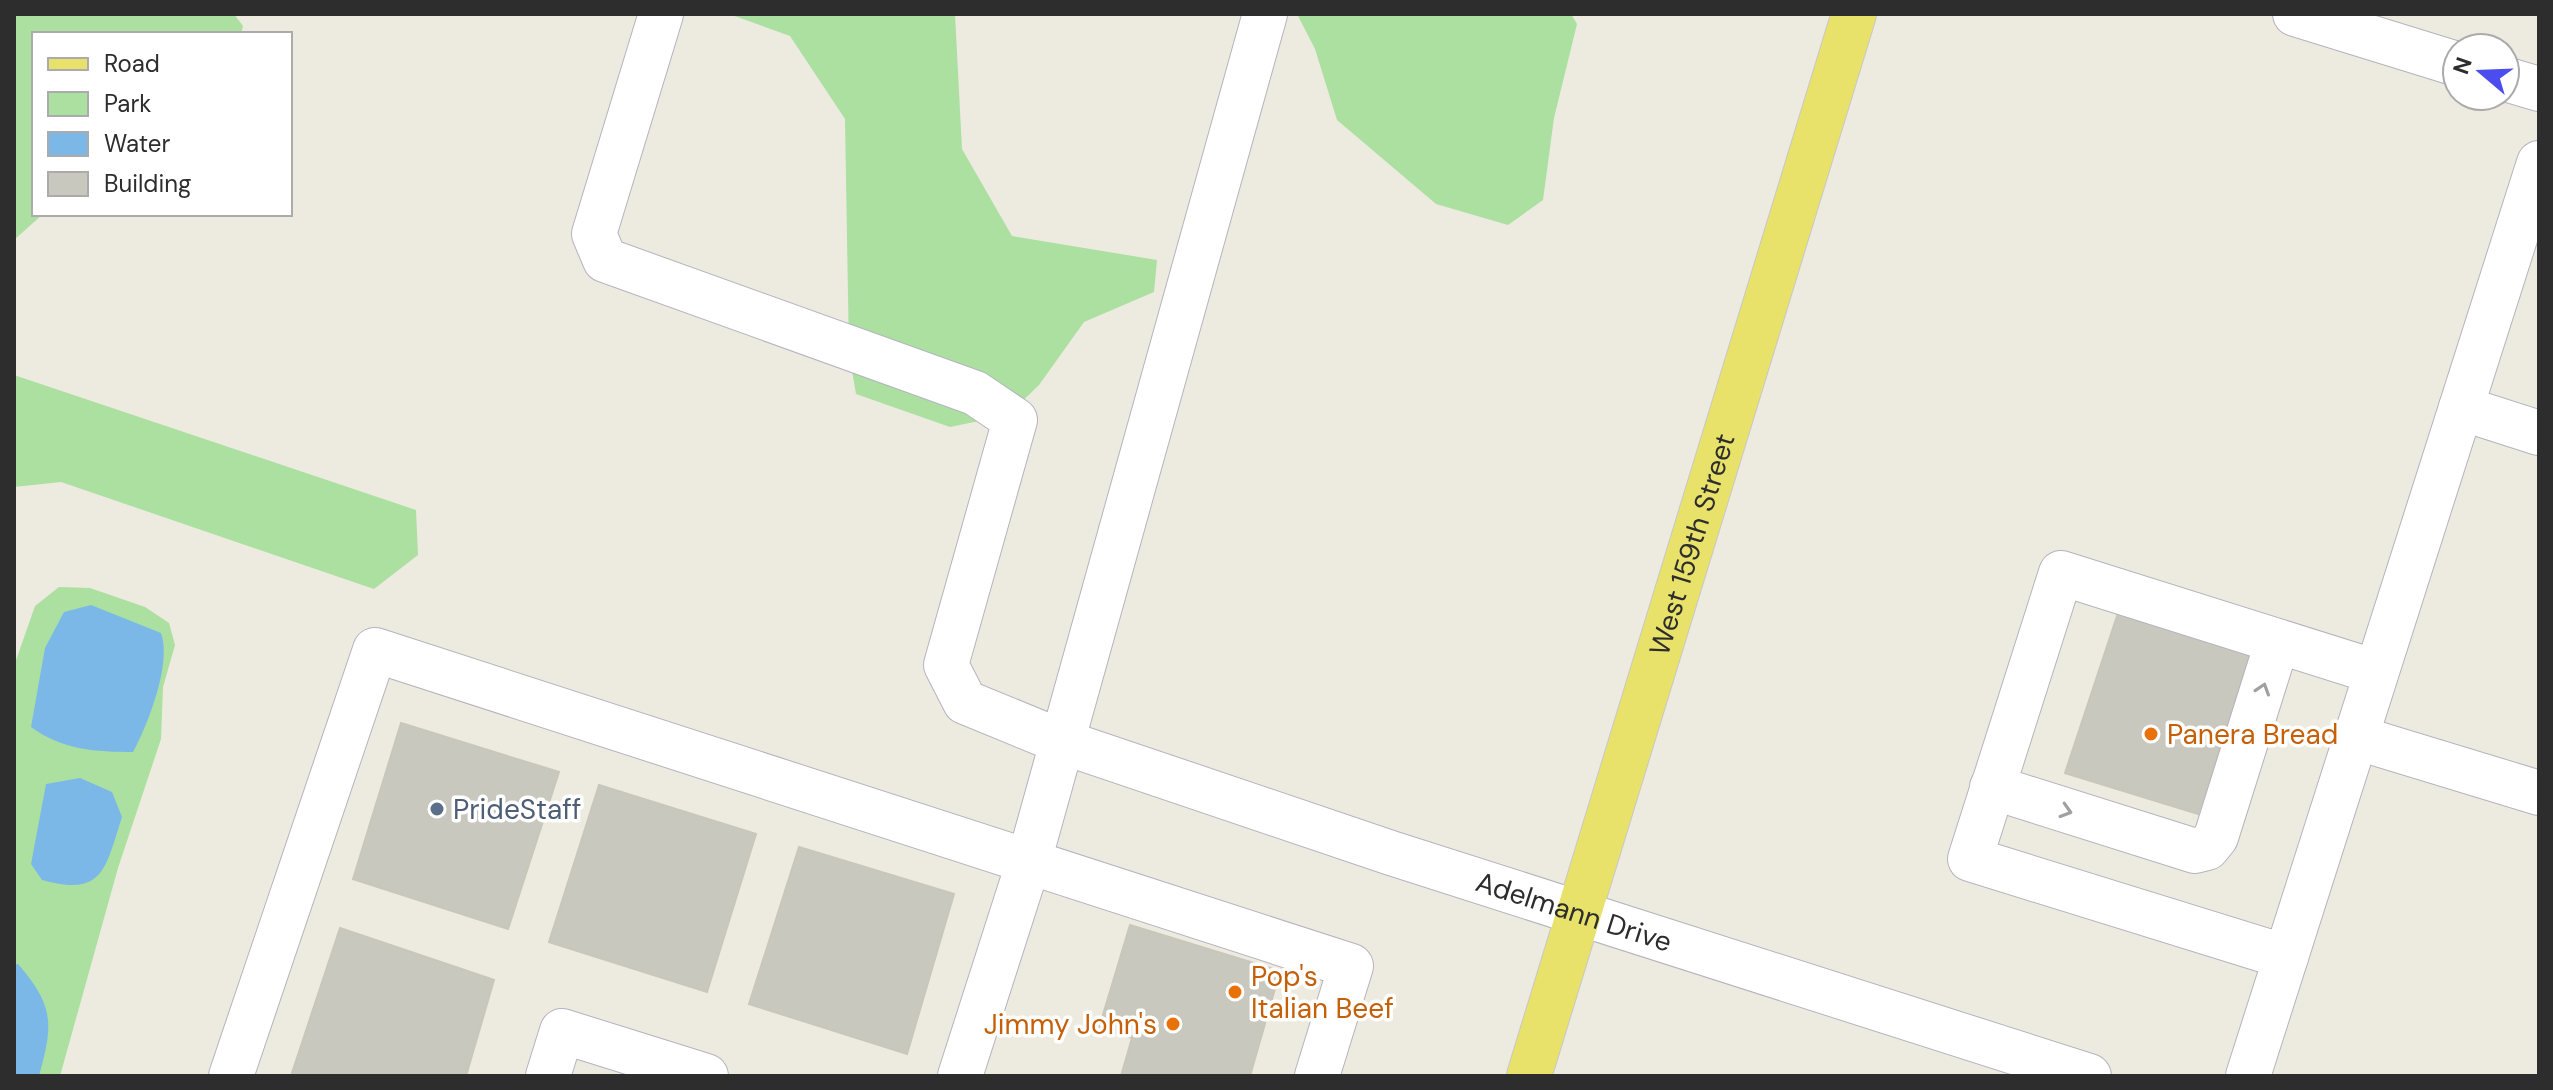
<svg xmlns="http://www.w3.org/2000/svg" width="2553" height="1090" font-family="'DM Sans',sans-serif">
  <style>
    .green { fill: #abe0a1 }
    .water { fill: #7bb8e8 }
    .building { fill: #c9c8be; stroke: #c9c6ba; stroke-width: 2 }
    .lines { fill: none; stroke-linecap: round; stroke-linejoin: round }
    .minor-casing { stroke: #b4b4bf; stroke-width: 46 }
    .major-casing { stroke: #c8c8c8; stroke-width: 46 }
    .minor { stroke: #fff; stroke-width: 44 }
    .major { stroke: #e8e16a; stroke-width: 44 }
    .oneway { stroke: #a0a0a0 }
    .food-dot { fill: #e8710a; stroke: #fff; stroke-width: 3 }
    .service-dot { fill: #5c6f8a; stroke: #fff; stroke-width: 3 }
    .labels { text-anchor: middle; stroke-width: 7; stroke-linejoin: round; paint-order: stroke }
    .street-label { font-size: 28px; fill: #2d2d2d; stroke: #fff }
    .food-label { font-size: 28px; fill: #c56008; stroke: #fff; text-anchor: start }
    .service-label { font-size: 28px; fill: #4e5e75; stroke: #fff; text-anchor: start }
  </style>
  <rect width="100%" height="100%" fill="#edeae0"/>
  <!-- green -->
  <g class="green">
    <path d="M14,14h220l9,12 -2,8h-207v180h9l-29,26z"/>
    <path d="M729,14h226l7,135 50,87 145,24 -3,32 -70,30 -45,63 -31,30 -58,12 -94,-33 -7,-41 -4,-234 -55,-83z"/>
    <path d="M1297,14h274l6,10 -23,94 -11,82 -35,25 -72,-21 -99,-84 -22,-71z"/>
    <path d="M14,375l402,135 2,45 -44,34 -313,-107 -47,5z"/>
    <path d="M59,587l31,1 55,19 24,16 6,22 -12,42 -2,52 -43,129 -58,208h-46v-410l21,-60z"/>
  </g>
  <!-- water -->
  <g class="water">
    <path d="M91,605l70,28c11,30 -13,91 -28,119 -37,0 -71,-2 -102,-25l14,-79 19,-36z"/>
    <path d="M80,778l32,14 10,25c-17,52 -18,80 -80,63l-11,-16 15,-80z"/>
    <path d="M18,964c37,43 35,61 21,112h-25v-111z"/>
  </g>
  <!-- building -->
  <g class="building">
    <path d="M2118,613l132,43 -52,158 -133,-41z"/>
    <path d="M401,723l158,49 -51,157 -155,-50z"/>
    <path d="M599,785l157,49 -49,158 -158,-50z"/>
    <path d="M799,847l155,47 -47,160 -158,-50z"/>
    <path d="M1130,925l150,46 -30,105h-129l11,-38 -33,-10z"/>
    <path d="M340,928l154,52 -28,96h-175z"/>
  </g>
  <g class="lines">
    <!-- minor casing -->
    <g class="minor-casing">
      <g id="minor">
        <path id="s1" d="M661,14l-67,220 11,26 370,133 40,27 -69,245 19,37 95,39 331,112 698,223"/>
        <path d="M2295,14l162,50"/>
        <path d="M2505,79l34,10"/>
        <path d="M2461,408l78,25"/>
        <path d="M2355,737l184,56"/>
        <path d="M1992,787l203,64 12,-3 9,-11 61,-194"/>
        <path d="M2286,957l-316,-98 91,-286 315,99"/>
        <path d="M231,1076l144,-426 976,316 -34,110"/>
        <path d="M548,1076l14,-45 144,45"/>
        <path d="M960,1076l69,-215 236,-847"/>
        <path d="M2248,1076l291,-913"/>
      </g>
    </g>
    <!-- major casing -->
    <g class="major-casing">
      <g id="major">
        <path id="s2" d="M1529,1076l325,-1062"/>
      </g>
    </g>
    <!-- minor -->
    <use href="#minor" class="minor"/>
    <!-- major -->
    <use href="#major" class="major"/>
  </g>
  <!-- one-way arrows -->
  <defs><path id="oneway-chevron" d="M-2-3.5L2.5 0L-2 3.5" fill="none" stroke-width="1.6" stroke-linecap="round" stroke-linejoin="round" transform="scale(2)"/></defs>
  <g class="oneway">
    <use href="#oneway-chevron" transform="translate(2263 689) rotate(-72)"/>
    <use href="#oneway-chevron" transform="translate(2066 811) rotate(17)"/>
  </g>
  <!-- markers -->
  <g class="food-dot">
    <circle cx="2151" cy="734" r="8"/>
    <circle cx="1235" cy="992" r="8"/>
    <circle cx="1173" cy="1024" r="8"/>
  </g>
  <circle class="service-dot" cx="437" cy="809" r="8"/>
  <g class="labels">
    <!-- street labels -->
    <g class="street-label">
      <text dy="10" stroke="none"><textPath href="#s2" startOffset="556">West 159th Street</textPath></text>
      <text dy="10" stroke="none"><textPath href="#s1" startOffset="1640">Adelmann Drive</textPath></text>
    </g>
    <!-- food labels -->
    <g class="food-label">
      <text x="2167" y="744">Panera Bread</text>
      <text x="1251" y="986">Pop's<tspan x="1251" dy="32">Italian Beef</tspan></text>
      <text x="1157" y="1034" text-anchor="end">Jimmy John's</text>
    </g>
    <!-- service labels -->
    <g class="service-label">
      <text x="453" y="819">PrideStaff</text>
    </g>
  </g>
  <!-- border -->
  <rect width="2553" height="1090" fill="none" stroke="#2d2d2d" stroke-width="32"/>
  <!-- legend -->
  <rect x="32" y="32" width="260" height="184" fill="#ffffff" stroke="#ababab" stroke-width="2"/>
  <rect x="48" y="58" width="40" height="12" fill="#e8e16a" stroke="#ababab" stroke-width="2"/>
  <text x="104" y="72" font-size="24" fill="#2d2d2d">Road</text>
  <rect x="48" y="92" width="40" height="24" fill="#abe0a1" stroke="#ababab" stroke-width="2"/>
  <text x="104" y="112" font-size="24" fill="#2d2d2d">Park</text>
  <rect x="48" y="132" width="40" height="24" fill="#7bb8e8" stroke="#ababab" stroke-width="2"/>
  <text x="104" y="152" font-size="24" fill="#2d2d2d">Water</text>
  <rect x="48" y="172" width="40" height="24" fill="#c9c8be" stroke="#ababab" stroke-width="2"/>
  <text x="104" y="192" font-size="24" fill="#2d2d2d">Building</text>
  <!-- north arrow -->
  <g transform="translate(2481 72) rotate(289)"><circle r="38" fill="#ffffff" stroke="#ababab" stroke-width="2"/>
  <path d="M0-6L14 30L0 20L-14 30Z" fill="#4c4def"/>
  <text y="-12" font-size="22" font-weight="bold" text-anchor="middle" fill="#2d2d2d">N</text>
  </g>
</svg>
